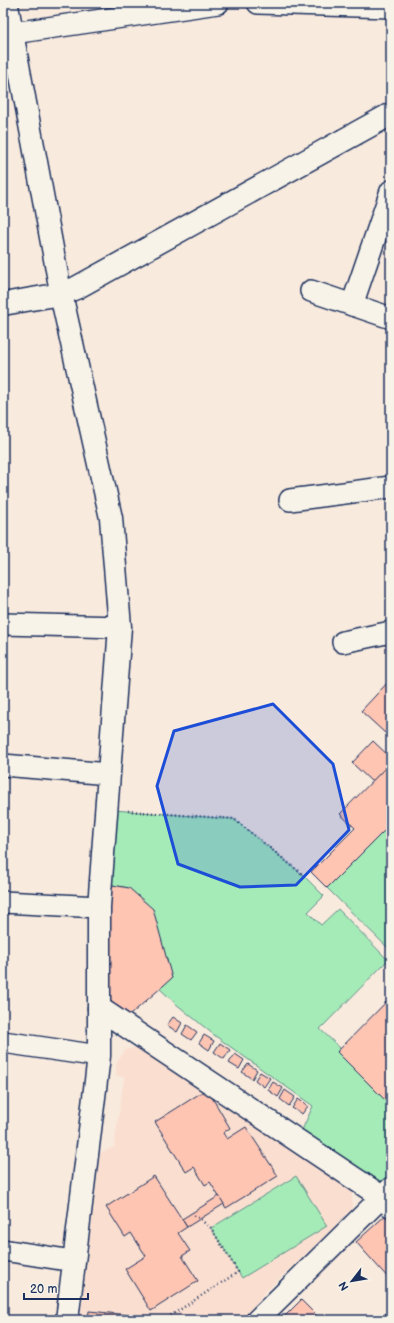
<svg xmlns="http://www.w3.org/2000/svg" width="394" height="1323" font-family="'Balsamiq Sans',sans-serif">
  <style>
    .built { fill: #fadfd0 }
    .green { fill: #a5ebb7; stroke: #608d8a }
    .building { fill: #fec5b3; stroke: #1b2f5e }
    .lines { fill: none; stroke-linecap: round; stroke-linejoin: round }
    .minor-casing { stroke: #1b2f5e; stroke-width: 24 }
    .tertiary-casing { stroke: #1b2f5e; stroke-width: 25 }
    .secondary-casing { stroke: #1b2f5e; stroke-width: 25 }
    .path { stroke: #1b2f5e; stroke-width: 2.5; stroke-dasharray: 1 3; stroke-linecap: butt }
    .minor { stroke: #f7f3e8; stroke-width: 21 }
    .tertiary { stroke: #f7f3e8; stroke-width: 22 }
    .secondary { stroke: #f7f3e8; stroke-width: 22 }
    .marked { fill: #1d4ed8; fill-opacity: 0.2; stroke: #1d4ed8; stroke-width: 3; stroke-linejoin: round }
  </style>
  <rect width="100%" height="100%" fill="#f8eadd"/>
  <filter id="ink" filterUnits="userSpaceOnUse"><feTurbulence type="fractalNoise" baseFrequency=".025" numOctaves="2"/><feDisplacementMap in="SourceGraphic" scale="8" xChannelSelector="R" yChannelSelector="G"/><feConvolveMatrix kernelMatrix="1 2 1 2 8 2 1 2 1" color-interpolation-filters="sRGB"/></filter>
  <g filter="url(#ink)">
    <!-- built -->
    <path class="built" d="M144,1045l208,142v22l-29,29 -57,53 -23,29h-163l20,-167 14,-6 10,-69 -8,-3v-11l9,-14z"/>
    <!-- green -->
    <g class="green">
      <path d="M113,810l121,9 68,55 22,22 -16,16 13,13 17,-16 50,51 -68,69 20,19 -3,4 54,54v68l-10,9 -79,-53 11,-24 -99,-71 -39,-32 -16,-15 -30,-100 -28,-5z"/>
      <path d="M391,824v127l-64,-63z"/>
      <path d="M296,1176l31,50 -85,52 -31,-50z"/>
    </g>
    <!-- building -->
    <g class="building">
      <path d="M390,680l1,1v45l-6,7 -24,-22z"/>
      <path d="M373,741l18,17v4l-19,20 -20,-19z"/>
      <path d="M391,762v62l-64,64 -16,-16 44,-44 -15,-14z"/>
      <path d="M107,884l22,4 24,21 19,69 -42,37 -20,-14z"/>
      <path d="M391,997v109l-54,-54z"/>
      <path d="M173,1017l9,6 -5,9 -10,-7z"/>
      <path d="M187,1025l10,7 -6,8 -9,-6z"/>
      <path d="M204,1035l10,6 -5,9 -10,-7z"/>
      <path d="M220,1043l10,7 -6,9 -10,-7z"/>
      <path d="M235,1054l9,6 -5,9 -10,-6z"/>
      <path d="M248,1064l9,6 -5,9 -10,-7z"/>
      <path d="M260,1072l10,6 -6,9 -9,-7z"/>
      <path d="M273,1082l10,6 -5,9 -10,-7z"/>
      <path d="M207,1089l23,39 -7,5 4,6 19,-12 32,49 -52,32 -16,-26 -5,3 -11,-18 -8,5 -31,-50z"/>
      <path d="M285,1090l10,7 -6,9 -9,-7z"/>
      <path d="M298,1099l10,7 -6,8 -10,-6z"/>
      <path d="M154,1176l33,51 -9,6 12,18 -8,5 16,25 -47,30 -26,-42 21,-13 -15,-23 -6,4 -19,-30z"/>
      <path d="M219,1196l5,8 -37,23 -5,-8z"/>
      <path d="M388,1213l3,3v65l-35,-39z"/>
      <path d="M301,1300l20,20h-40z"/>
      <path d="M89,1311l50,5v4h-51z"/>
      <path d="M387,1312l4,4v4h-12z"/>
    </g>
    <g class="lines">
      <!-- minor casing -->
      <g class="minor-casing">
        <g id="minor">
          <path d="M7,3l54,291"/>
          <path d="M258,3l133,4"/>
          <path d="M13,33l205,-30"/>
          <path d="M311,291l80,27"/>
          <path d="M352,305l39,-114"/>
          <path d="M290,500l101,-13"/>
          <path d="M3,624l117,3"/>
          <path d="M343,642l48,-10"/>
          <path d="M3,765l106,9"/>
          <path d="M3,902l96,5"/>
          <path d="M3,1042l96,14"/>
          <path d="M3,1250l70,11"/>
          <path d="M257,1320l134,-132"/>
        </g>
      </g>
      <!-- tertiary casing -->
      <g class="tertiary-casing">
        <g id="tertiary">
          <path d="M61,294l50,224 9,109 -21,280v149l-32,264"/>
          <path d="M99,1008l274,183 18,15"/>
        </g>
      </g>
      <!-- secondary casing -->
      <g class="secondary-casing">
        <path id="secondary" d="M3,304l58,-10 15,-6 315,-174"/>
      </g>
      <!-- path -->
      <g class="path">
        <path d="M128,811l106,8 68,55"/>
        <path d="M164,1320l74,-48 -27,-44 -19,-15"/>
      </g>
      <!-- minor -->
      <use href="#minor" class="minor"/>
      <!-- tertiary -->
      <use href="#tertiary" class="tertiary"/>
      <!-- secondary -->
      <use href="#secondary" class="secondary"/>
    </g>
  </g>
  <!-- marked area -->
  <path class="marked" d="M273,704l60,60 16,66 -53,55 -56,2 -62,-23 -21,-78 17,-55z"/>
  <!-- margin -->
  <rect width="394" height="1323" fill="none" stroke="#f7f3e8" stroke-width="16"/>
  <rect x="8" y="8" width="378" height="1307" fill="none" stroke="#1b2f5e" stroke-width="1.5" filter="url(#ink)"/>
  <!-- north arrow -->
  <g transform="translate(352 1281) rotate(239)" stroke="#f7f3e8" stroke-width="3" paint-order="stroke">
  <path d="M0-3L7 15L0 10L-7 15Z" fill="#1b2f5e"/>
  <text y="-6" font-size="11" font-weight="bold" text-anchor="middle" fill="#1b2f5e">N</text>
  </g>
  <!-- scale -->
  <path d="M24 1293v6h64v-6" fill="none" stroke="#1b2f5e" stroke-width="2"/>
  <text x="30" y="1293" font-size="12" fill="#1b2f5e" stroke="#f7f3e8" stroke-width="3" paint-order="stroke">20 m</text>
</svg>
